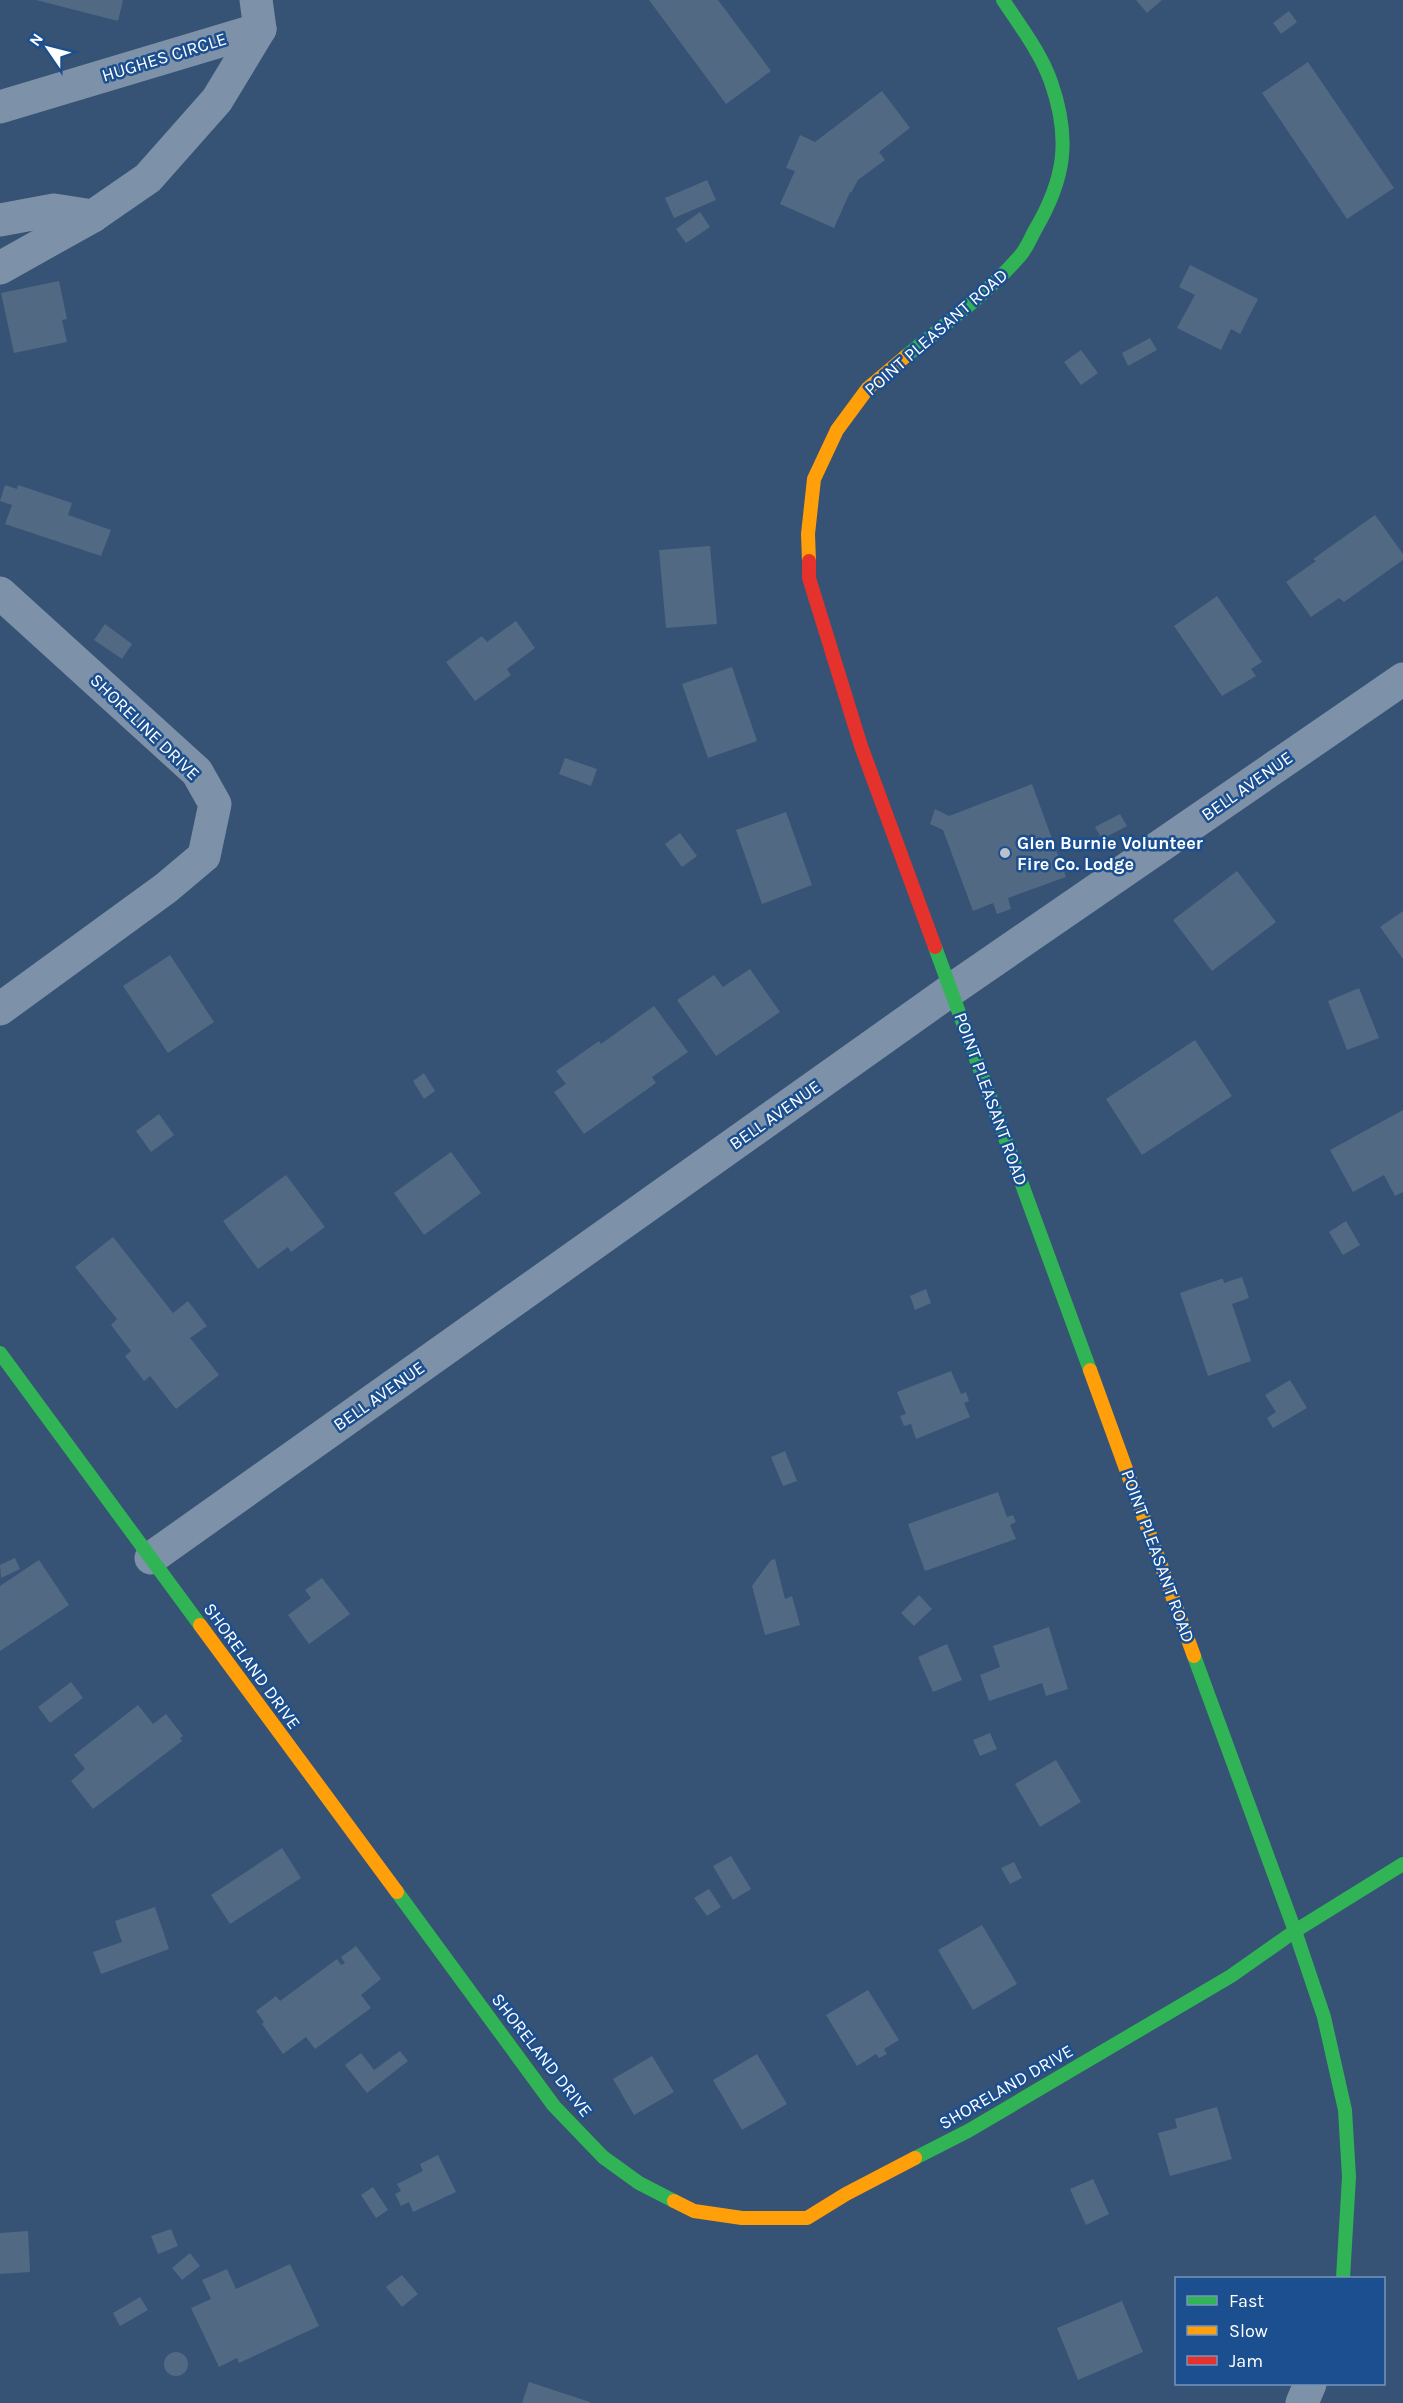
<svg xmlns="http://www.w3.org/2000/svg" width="1403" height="2403" font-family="Karla,sans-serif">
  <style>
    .building { fill: #526984 }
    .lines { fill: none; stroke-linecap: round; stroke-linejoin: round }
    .street { stroke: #7d92a8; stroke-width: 33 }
    .fast { stroke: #30b455; stroke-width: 14 }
    .slow { stroke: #ff9f0a; stroke-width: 14 }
    .jam { stroke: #e5322d; stroke-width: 14 }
    .poi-dot { fill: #b9c2ce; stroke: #1b4f8f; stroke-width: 2 }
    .labels { text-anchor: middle; stroke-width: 5; stroke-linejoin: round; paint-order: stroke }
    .street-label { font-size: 18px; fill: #fff; stroke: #1b4f8f }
    .poi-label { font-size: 18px; font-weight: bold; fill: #fff; stroke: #1b4f8f; text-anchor: start }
  </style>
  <rect width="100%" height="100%" fill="#365274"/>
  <!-- building -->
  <g class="building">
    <path d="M36,0h87l-5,21z"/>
    <path d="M649,0h69l53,71 -45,33z"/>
    <path d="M1136,0h26l-15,13z"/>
    <path d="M1289,11l8,11 -16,12 -8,-11z"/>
    <path d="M1308,62l86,126 -47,31 -85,-126z"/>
    <path d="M882,91l28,37 -31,24 6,8 -27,20 -7,13 -1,-1 -16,36 -54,-24 15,-33 -9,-3 14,-33 15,7z"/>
    <path d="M707,180l9,20 -42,18 -9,-20z"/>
    <path d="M700,212l10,15 -24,16 -10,-14z"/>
    <path d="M1190,265l68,34 -18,35 -9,-5 -10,21 -44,-22 18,-33 -16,-8z"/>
    <path d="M59,281l8,38 -5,1 5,22 -53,11 -13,-60z"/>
    <path d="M1150,338l7,12 -29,16 -6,-13z"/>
    <path d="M1081,350l17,23 -17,12 -17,-23z"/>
    <path d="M5,485l12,4 1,-4 54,18 -4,12 43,15 -10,26 -96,-32 7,-19 -12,-4z"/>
    <path d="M1375,515l28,39v6l-59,42 -5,-4 -28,19 -25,-35 30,-21 -3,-2z"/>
    <path d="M710,546l7,78 -51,4 -7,-78z"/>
    <path d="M1217,596l45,66 -11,7 5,7 -34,20 -48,-70z"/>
    <path d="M516,621l19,27 -28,21 4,6 -36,26 -29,-39 36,-26 5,6z"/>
    <path d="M105,624l27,20 -10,15 -28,-19z"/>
    <path d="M732,667l25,74 -49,17 -26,-74z"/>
    <path d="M565,758l32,11 -6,17 -32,-12z"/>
    <path d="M1032,784l34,93 -58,21 3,11 -14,5 -4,-11 -20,8 -30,-81 -13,-6 5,-15 14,7z"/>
    <path d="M786,812l26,73 -50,19 -26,-74z"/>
    <path d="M1120,814l7,12 -25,13 -7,-12z"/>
    <path d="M680,833l17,23 -15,11 -17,-23z"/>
    <path d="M1237,871l39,51 -64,49 -39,-51z"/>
    <path d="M1403,911v48l-23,-32z"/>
    <path d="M170,955l44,67 -46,31 -45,-67z"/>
    <path d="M750,969l30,43 -64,44 -39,-56 37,-25 9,12z"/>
    <path d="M1359,988l20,50 -32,12 -19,-49z"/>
    <path d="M654,1006l34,46 -36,25 4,6 -72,51 -30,-42 12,-8 -10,-13 43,-30 2,3z"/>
    <path d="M1195,1040l37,56 -90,59 -36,-56z"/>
    <path d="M424,1073l11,18 -11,8 -11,-18z"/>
    <path d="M1403,1110v82l-8,4 -11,-21 -31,17 -23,-42z"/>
    <path d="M159,1114l15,21 -23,17 -15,-21z"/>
    <path d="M451,1152l30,41 -57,42 -30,-42z"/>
    <path d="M286,1175l39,52 -34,25 -3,-5 -30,22 -35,-48z"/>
    <path d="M1346,1221l14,24 -17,10 -14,-23z"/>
    <path d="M113,1237l60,76 15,-12 19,25 -17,12 29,37 -43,34 -26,-33 -6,5 -19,-25 6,-5 -20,-26 6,-6 -42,-52z"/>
    <path d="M1242,1277l7,21 -17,6 19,57 -43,15 -28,-83 41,-14h2l1,4z"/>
    <path d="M926,1289l5,14 -16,7 -5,-14z"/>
    <path d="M951,1371l10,23 5,-2 3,9 -5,2 6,14 -54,22 -5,-15 -7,2 -4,-10 6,-2 -9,-22z"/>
    <path d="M1290,1380l17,28 -34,20 -6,-10 9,-6 -11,-17z"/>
    <path d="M785,1451l12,30 -14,5 -12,-29z"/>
    <path d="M998,1492l9,25 6,-2 3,7 -6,3 6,14 -91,32 -17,-47z"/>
    <path d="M15,1558l5,11 -19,9 -1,-13z"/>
    <path d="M775,1559l10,40 7,-3 8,29 -35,10 -13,-49 19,-26z"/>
    <path d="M39,1560l30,45 -69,46v-65z"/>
    <path d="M322,1578l28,36 -41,30 -21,-29 23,-17 -6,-8z"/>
    <path d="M919,1595l13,14 -18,17 -13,-13z"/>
    <path d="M1049,1627l19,62 -22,7 -4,-13 -53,18 -9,-26 20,-8 -7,-21z"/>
    <path d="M947,1644l15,36 -29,12 -15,-35z"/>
    <path d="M71,1682l12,16 -33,25 -12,-16z"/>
    <path d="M138,1705l15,19 13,-10 17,22 -3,2 2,3 -89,68 -22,-28 14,-12 -11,-14z"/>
    <path d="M990,1733l7,16 -17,7 -7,-16z"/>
    <path d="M1056,1760l25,42 -41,25 -25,-43z"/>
    <path d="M282,1848l19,30 -71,46 -19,-29z"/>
    <path d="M731,1856l20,33 -18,11 -20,-34z"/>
    <path d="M1014,1862l8,16 -12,6 -9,-16z"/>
    <path d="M709,1889l12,18 -14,9 -13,-18z"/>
    <path d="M155,1907l14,42 -68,25 -8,-22 29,-10 -7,-21z"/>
    <path d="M982,1925l35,59 -44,26 -35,-60z"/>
    <path d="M356,1946l25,33 -20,16 10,13 -56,41 -9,-12 -23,17 -21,-30 2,-2 -8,-11 20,-15 4,5 57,-42 4,6 4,-2 -4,-6z"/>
    <path d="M868,1990l31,50 -15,9 3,5 -8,4 -3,-4 -19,12 -31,-51z"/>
    <path d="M400,2051l8,10 -41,32 -22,-28 16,-12 13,17z"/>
    <path d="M757,2054l30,50 -45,26 -29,-50z"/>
    <path d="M652,2056l22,36 -40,23 -21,-36z"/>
    <path d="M1217,2107l15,52 -62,17 -12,-43 19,-5 -2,-9z"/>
    <path d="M438,2155l18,37 -43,20 -4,-10 -8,4 -6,-12 6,-3 -4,-7 26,-13 -3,-7z"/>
    <path d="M1093,2179l16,35 -23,11 -16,-36z"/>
    <path d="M373,2187l15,23 -12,8 -15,-23z"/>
    <path d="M171,2229l7,17 -20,8 -7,-18z"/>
    <path d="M28,2231l2,41 -30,2v-41z"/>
    <path d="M190,2253l10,13 -18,14 -10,-12z"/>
    <path d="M290,2264l29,62 -80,37 -2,-5 -18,9 -28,-59 20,-9 -9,-19 25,-11 9,20z"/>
    <path d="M402,2275l16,19 -16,13 -16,-20z"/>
    <path d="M140,2297l8,13 -28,16 -7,-13z"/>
    <path d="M1122,2301l21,51 -65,28 -21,-52z"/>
    <circle cx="176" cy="2364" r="12"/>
    <path d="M529,2382l61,20v1h-68z"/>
  </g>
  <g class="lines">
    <!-- street -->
    <g class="street">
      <path d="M0,107l260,-78"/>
      <path d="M0,220l54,-10 39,6"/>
      <path d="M0,268l93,-52 55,-38 69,-78 43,-71 -4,-29"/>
      <path d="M0,593l197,179 18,32 -11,52 -38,32 -166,121"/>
      <path d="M151,1558l800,-568 452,-311"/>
      <path d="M1302,2403l8,-19"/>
    </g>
    <!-- fast -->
    <g class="fast">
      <path d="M906,356c38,-31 80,-61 113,-99 7,-7 11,-18 16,-27 30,-51 36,-91 16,-148 -10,-29 -31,-56 -48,-82"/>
      <path d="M935,947l155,423"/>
      <path d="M0,1353l200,272"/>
      <path d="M1194,1656l101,275 29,86 21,93 4,67 -6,101"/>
      <path d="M397,1892l157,214 49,51 36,26 35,18"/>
      <path d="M915,2158l53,-27 263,-155 64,-45 108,-67"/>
    </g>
    <!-- slow -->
    <g class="slow">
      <path d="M809,561l-1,-27 6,-55 23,-49 31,-42 38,-32"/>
      <path d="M1090,1370l104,286"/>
      <path d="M200,1625l197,267"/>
      <path d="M674,2201l20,10 48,7h65l39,-24 69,-36"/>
    </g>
    <!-- jam -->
    <path class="jam" d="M809,561v17l52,168 74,201"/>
  </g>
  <!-- markers -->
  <circle class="poi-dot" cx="1005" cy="853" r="6"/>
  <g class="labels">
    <!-- street labels -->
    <g class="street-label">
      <text transform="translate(164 57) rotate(-17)" y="6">HUGHES CIRCLE</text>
      <text transform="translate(936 332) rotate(-41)" y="6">POINT PLEASANT ROAD</text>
      <text transform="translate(145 727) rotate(44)" y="6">SHORELINE DRIVE</text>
      <text transform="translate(1247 786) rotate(-35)" y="6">BELL AVENUE</text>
      <text transform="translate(991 1099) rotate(70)" y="6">POINT PLEASANT ROAD</text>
      <text transform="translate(775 1115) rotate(-35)" y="6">BELL AVENUE</text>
      <text transform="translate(379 1396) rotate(-35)" y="6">BELL AVENUE</text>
      <text transform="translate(1158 1556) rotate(70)" y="6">POINT PLEASANT ROAD</text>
      <text transform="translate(252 1666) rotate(54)" y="6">SHORELAND DRIVE</text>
      <text transform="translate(542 2055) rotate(52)" y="6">SHORELAND DRIVE</text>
      <text transform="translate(1006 2087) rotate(-30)" y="6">SHORELAND DRIVE</text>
    </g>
    <!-- poi labels -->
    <g class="poi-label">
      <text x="1017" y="849">Glen Burnie Volunteer<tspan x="1017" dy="21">Fire Co. Lodge</tspan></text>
    </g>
  </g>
  <!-- legend -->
  <rect x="1175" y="2277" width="210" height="108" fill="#1b4f8f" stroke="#7695bc" stroke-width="1.5"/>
  <rect x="1187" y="2296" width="30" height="9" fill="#30b455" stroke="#7695bc" stroke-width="1.5"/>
  <text x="1229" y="2307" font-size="18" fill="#ffffff">Fast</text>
  <rect x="1187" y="2326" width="30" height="9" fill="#ff9f0a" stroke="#7695bc" stroke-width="1.5"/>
  <text x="1229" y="2337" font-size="18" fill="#ffffff">Slow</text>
  <rect x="1187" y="2356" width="30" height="9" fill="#e5322d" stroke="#7695bc" stroke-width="1.5"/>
  <text x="1229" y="2367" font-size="18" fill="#ffffff">Jam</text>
  <!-- north arrow -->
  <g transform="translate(48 48) rotate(305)" stroke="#1b4f8f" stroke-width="4.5" paint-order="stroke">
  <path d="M0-4.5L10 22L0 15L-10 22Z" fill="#ffffff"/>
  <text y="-9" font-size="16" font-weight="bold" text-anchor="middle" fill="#ffffff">N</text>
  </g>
</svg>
